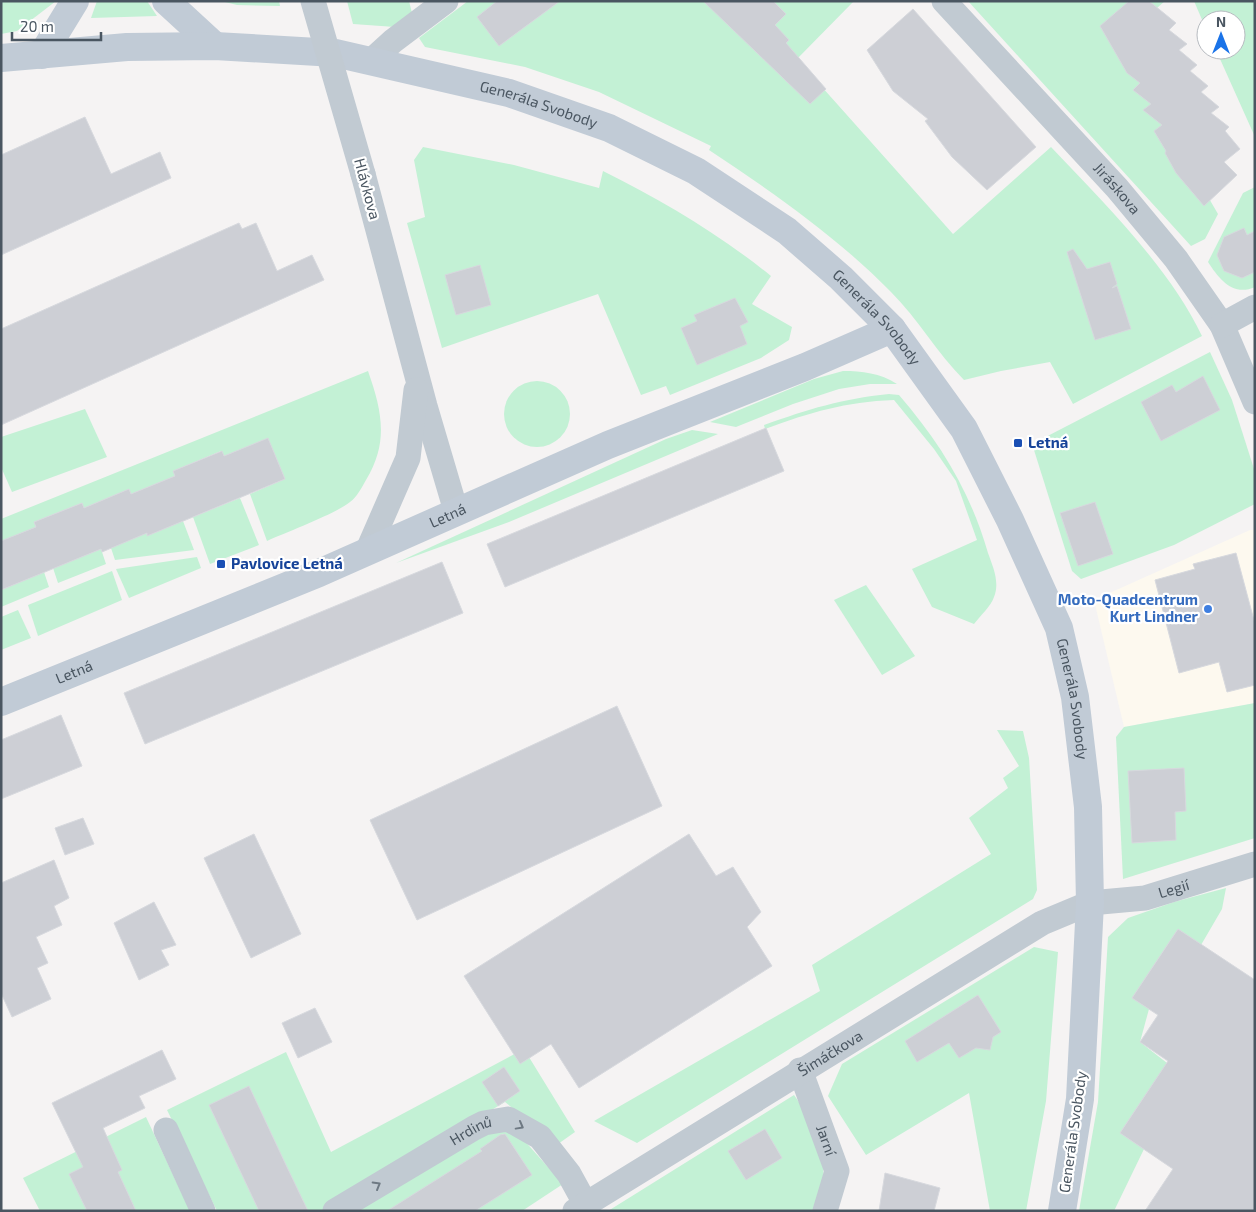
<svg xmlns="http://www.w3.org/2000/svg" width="1256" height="1212" font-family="'Exo 2',sans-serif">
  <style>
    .commercial { fill: #fdf9ef }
    .green { fill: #c3f1d5 }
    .building { fill: #cdcfd5; stroke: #d7d9de }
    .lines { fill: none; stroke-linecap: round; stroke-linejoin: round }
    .street { stroke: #c1cad2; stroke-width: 25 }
    .secondary { stroke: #c1cbd6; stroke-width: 28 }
    .street-bridge { stroke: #c1cad2; stroke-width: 25 }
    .oneway { stroke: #6e7983 }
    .transit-dot { fill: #1a4fb4; stroke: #fff; stroke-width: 2 }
    .shop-dot { fill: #3f7fe0; stroke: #fff; stroke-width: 2 }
    .labels { text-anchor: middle; stroke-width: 4.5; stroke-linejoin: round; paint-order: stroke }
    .street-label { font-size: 15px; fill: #4a5661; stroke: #fff }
    .transit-label { font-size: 15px; font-weight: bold; fill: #164399; stroke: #fff; text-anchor: start }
    .shop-label { font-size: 15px; font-weight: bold; fill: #366cbe; stroke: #fff; text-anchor: end }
  </style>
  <rect width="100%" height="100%" fill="#f5f3f3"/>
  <!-- commercial -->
  <path class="commercial" d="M1250,530h5v173l-131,24 -30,-127z"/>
  <!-- green -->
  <g class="green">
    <path d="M1,1h55l-39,30 -16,3z"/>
    <path d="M97,1h50l10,15 -66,2z"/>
    <path d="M221,1h58l1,5 -43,-1z"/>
    <path d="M347,1h62l3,12 -17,14 -42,-3z"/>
    <path d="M468,1h386l-57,58 156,175 98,-87c53,56 118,120 151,189l-129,68 -23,-42 -49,9 -37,9c-27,-27 -46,-61 -73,-88 -54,-55 -117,-99 -182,-142l2,-4 -112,-54 -74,-25 -100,-20 -6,-9z"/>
    <path d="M968,1h197l-47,41 100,172 -13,25 -14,7z"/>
    <path d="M1194,1h61v136l-39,-87h20v-30h-30v9z"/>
    <path d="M423,147l91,18 85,23 4,-17c60,30 116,63 168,105l-19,28 40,23 -3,13 -28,18 -91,37 -4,-9 -25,9 -43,-101 -156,54 -35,-125 18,-6 -11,-57z"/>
    <path d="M1255,187v100c-22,10 -36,-8 -47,-25l35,-69z"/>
    <path d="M1210,352l22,48 23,72v32l-81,41 -93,34 -9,-8 -38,-121 2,-8z"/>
    <path d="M368,371c14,40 21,71 -2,109 -4,7 -9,17 -16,22 -17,13 -61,29 -83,39l-17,-47 35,-15 -17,-40 -44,17 -3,-5 -48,20 2,5 -44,18 -2,-5 -45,19 -2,-5 -48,19 2,5 -35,15v-23z"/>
    <path d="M843,371c19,0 37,2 54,13h-27l-31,5 -46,15 -57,23 -26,-5 104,-43z"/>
    <circle cx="537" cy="414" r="33"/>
    <path d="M889,394l10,1c42,49 71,96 89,158 5,14 12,29 6,44 -3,9 -14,19 -20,27l-42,-17 -20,-38 65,-29 -21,-59 -22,-32 -40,-49c-49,2 -83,12 -129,29l-1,-4c45,-16 77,-26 125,-31z"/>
    <path d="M85,409l22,48 -95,35 -11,-25v-30z"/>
    <path d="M692,430l26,4 -209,88 -113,41 270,-124z"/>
    <path d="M240,498l19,47 -49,19 -17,-47z"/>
    <path d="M183,521l11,29 -79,10 -5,-15 36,-14 1,4z"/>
    <path d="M101,549l5,15 -48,19 -5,-15z"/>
    <path d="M197,557l4,11 -72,30 -13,-29z"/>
    <path d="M112,571l10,29 -84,36 -10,-31z"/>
    <path d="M44,572l5,15 -48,20v-17z"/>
    <path d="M866,585l49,71 -33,19 -48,-75z"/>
    <path d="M18,610l13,28 -30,12v-33z"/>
    <path d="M1255,703v135l-132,41 -7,-142 8,-10z"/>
    <path d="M997,730l26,1 6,27 8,132 -4,9 -396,244 -43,-22 226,-130 -8,-26 179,-111 -22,-36 39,-30 -5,-10 16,-12z"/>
    <path d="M1226,888l-4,21 -21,36 -23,-16 -46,69 17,11 -9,33 27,21 -47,70 24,16 -30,62h-35l19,-109 10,-165 20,-19 46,-16z"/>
    <path d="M1034,947l24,5 -12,149 -20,110h-36l-21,-118 -103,62 -38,-59 14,-32z"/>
    <path d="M524,1049l51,83 -17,12 -53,-42 -184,109h-104l-50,-101 119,-58 45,100z"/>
    <path d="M794,1095c17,23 31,59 30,89 0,9 -4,18 -6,27h-210z"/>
    <path d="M146,1117l44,94h-150l-17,-33z"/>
    <path d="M483,1130h32l48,54 -41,27h-166z"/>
  </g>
  <!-- building -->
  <g class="building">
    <path d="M497,1h63l-61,45 -22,-29z"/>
    <path d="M703,1h70l13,13 -11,11 14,15 -3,3 40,46 -16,15z"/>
    <path d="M1129,1h20l27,22 -7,7 18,14 -8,6 18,15 -7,6 18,15 -7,6 18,15 -8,6 18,14 -4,4 15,18 -16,13 13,13 -33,31 -28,-33 -11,-20 1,-2 -12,-20 8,-6 -19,-15 8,-6 -18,-14 7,-7 -13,-10 -27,-47z"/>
    <path d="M913,9l123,138 -49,43 -35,-33 -27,-36 3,-2 -35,-28 -26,-41z"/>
    <path d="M85,117l26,57 49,-22 11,26 -170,77v-100z"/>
    <path d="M239,223l3,6 14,-6 21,48 35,-16 12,25 -323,145v-96z"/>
    <path d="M1244,228l3,7 8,-4v41l-13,6 -18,-7 -7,-16 7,-18z"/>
    <path d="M1073,249l14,20 23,-7 7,22 -5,4 5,-2 14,43 -36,11 -28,-88z"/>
    <path d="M480,265l11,40 -35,10 -11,-40z"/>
    <path d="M735,298l13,24 -8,4 7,18 -50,21 -16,-37 16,-7 -3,-6z"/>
    <path d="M1203,376l17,34 -59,31 -20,-39 31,-17 4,7z"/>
    <path d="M766,428l18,43 -279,116 -18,-43z"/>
    <path d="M268,438l17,41 -138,57v-3l-45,19 -1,-3 -100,41v-49l35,-14 -2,-5 48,-19 2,5 45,-19 2,5 44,-18 -2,-5 49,-20 2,5z"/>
    <path d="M1095,502l18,52 -35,12 -18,-53z"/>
    <path d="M1236,553l19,71v61l-28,7 -8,-30 -40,11 -24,-93 40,-11 -2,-5z"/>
    <path d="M442,562l21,51 -318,131 -21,-51z"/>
    <path d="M617,706l45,100 -245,114 -47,-100z"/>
    <path d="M61,715l21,51 -81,33v-59z"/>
    <path d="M1184,768l2,43 -11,1 1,28 -44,3 -4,-72z"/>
    <path d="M83,818l11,26 -29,11 -10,-27z"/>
    <path d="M254,834l47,100 -50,24 -47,-100z"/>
    <path d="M689,834l27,42 17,-9 28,45 -14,15 25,39 -193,122 -28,-44 -31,20 -56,-88z"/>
    <path d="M54,860l15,38 -15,8 8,19 -26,12 12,26 -11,5 14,31 -39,18 -11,-24v-110z"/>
    <path d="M154,902l22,43 -15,5 8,15 -30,15 -25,-57z"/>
    <path d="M1178,929l77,51v231h-110l28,-42 -53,-36 48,-72 -28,-19 18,-27 -26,-17z"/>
    <path d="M978,995l23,37 -8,5 -3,13 -14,-2 -17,10 -10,-15 -32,19 -12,-21z"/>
    <path d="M315,1008l17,34 -34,16 -16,-35z"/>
    <path d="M162,1050l14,29 -37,17 6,12 -42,20 19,42 -4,2 18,39h-49l-18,-37 14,-7 -31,-64z"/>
    <path d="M504,1067l16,24 -22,15 -16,-24z"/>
    <path d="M249,1086l37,79 22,46h-49l-50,-106z"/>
    <path d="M765,1129l17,29 -36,22 -18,-29z"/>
    <path d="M505,1134l27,41 -57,36h-88l95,-60 -2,-2 20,-14z"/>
    <path d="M885,1173l55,15 -6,23h-55z"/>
  </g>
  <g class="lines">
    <!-- street -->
    <g class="street">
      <path id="s1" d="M944,1l173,187 59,71 46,66 33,77"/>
      <path d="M371,61l22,-20 53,-40"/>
      <path d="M363,174l62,232 31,105"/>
      <path d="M1222,325l33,-18"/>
      <path d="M367,552l41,-94 8,-68"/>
      <path id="s2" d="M800,1070l37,101 -12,40"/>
      <path d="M166,1130l37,81"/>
      <path id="s3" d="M335,1211l139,-83 10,-5 24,-4 32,18 29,37 17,31"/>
      <path id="s4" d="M575,1211l467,-288 48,-20 55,-5 110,-34"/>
    </g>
    <!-- secondary -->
    <g class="secondary">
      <path d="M166,1l49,45"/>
      <path d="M42,55l33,-54"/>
      <path id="s5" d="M1,58l126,-11 88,-1 120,7 174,40 100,35 87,43 91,60 54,47 51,51 72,100 46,91 49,108 16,69 13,110 2,96 -10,196 -18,112"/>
      <path id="s6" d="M1,702l318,-129 289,-128 197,-78 87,-38"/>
    </g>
    <!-- street-bridge -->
    <path class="street-bridge" d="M313,1l50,173"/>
  </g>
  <!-- one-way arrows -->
  <defs><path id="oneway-chevron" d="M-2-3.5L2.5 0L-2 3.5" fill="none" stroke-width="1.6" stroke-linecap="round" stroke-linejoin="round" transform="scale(1.25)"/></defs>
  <g class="oneway">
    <use href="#oneway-chevron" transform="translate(520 1126) rotate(29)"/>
    <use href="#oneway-chevron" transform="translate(377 1185) rotate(-30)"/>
  </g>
  <!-- markers -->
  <g class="transit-dot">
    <rect x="1013" y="438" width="10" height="10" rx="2.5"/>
    <rect x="216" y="559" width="10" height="10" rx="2.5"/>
  </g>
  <circle class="shop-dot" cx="1208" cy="609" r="5"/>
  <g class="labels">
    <!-- street labels -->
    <g class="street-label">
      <text dy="5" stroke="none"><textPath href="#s5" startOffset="545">Generála Svobody</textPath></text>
      <text transform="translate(367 189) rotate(75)" y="5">Hlávkova</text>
      <text dy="5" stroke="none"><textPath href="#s1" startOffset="255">Jiráskova</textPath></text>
      <text dy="5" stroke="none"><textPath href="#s5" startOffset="950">Generála Svobody</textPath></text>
      <text dy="5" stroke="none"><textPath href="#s6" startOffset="484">Letná</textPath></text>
      <text dy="5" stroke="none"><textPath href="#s6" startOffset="79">Letná</textPath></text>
      <text dy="5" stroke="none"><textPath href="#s5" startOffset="1385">Generála Svobody</textPath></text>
      <text dy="5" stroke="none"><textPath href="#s4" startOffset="686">Legií</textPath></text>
      <text dy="5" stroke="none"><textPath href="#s4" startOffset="300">Šimáčkova</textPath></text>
      <text transform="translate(1073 1132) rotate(-82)" y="5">Generála Svobody</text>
      <text dy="5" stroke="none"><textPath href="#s3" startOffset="158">Hrdinů</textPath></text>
      <text dy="5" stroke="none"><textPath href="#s2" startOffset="75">Jarní</textPath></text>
    </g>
    <!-- transit labels -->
    <g class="transit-label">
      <text x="1028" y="448">Letná</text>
      <text x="231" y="569">Pavlovice Letná</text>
    </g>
    <!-- shop labels -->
    <g class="shop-label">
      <text x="1198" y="605">Moto-Quadcentrum<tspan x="1198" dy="17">Kurt Lindner</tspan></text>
    </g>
  </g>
  <!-- border -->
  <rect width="1256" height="1212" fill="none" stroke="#4a5661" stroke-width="5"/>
  <!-- north arrow -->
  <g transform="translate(1221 35)"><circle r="24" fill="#ffffff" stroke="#b7bbc0"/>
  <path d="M0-4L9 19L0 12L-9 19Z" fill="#1a73e8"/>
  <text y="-8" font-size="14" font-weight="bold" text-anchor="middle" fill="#4a5661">N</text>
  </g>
  <!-- scale -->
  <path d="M12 32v8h89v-8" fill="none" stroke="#4a5661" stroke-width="2.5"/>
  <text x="20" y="32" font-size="15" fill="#4a5661" stroke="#ffffff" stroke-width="4" paint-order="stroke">20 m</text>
</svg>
